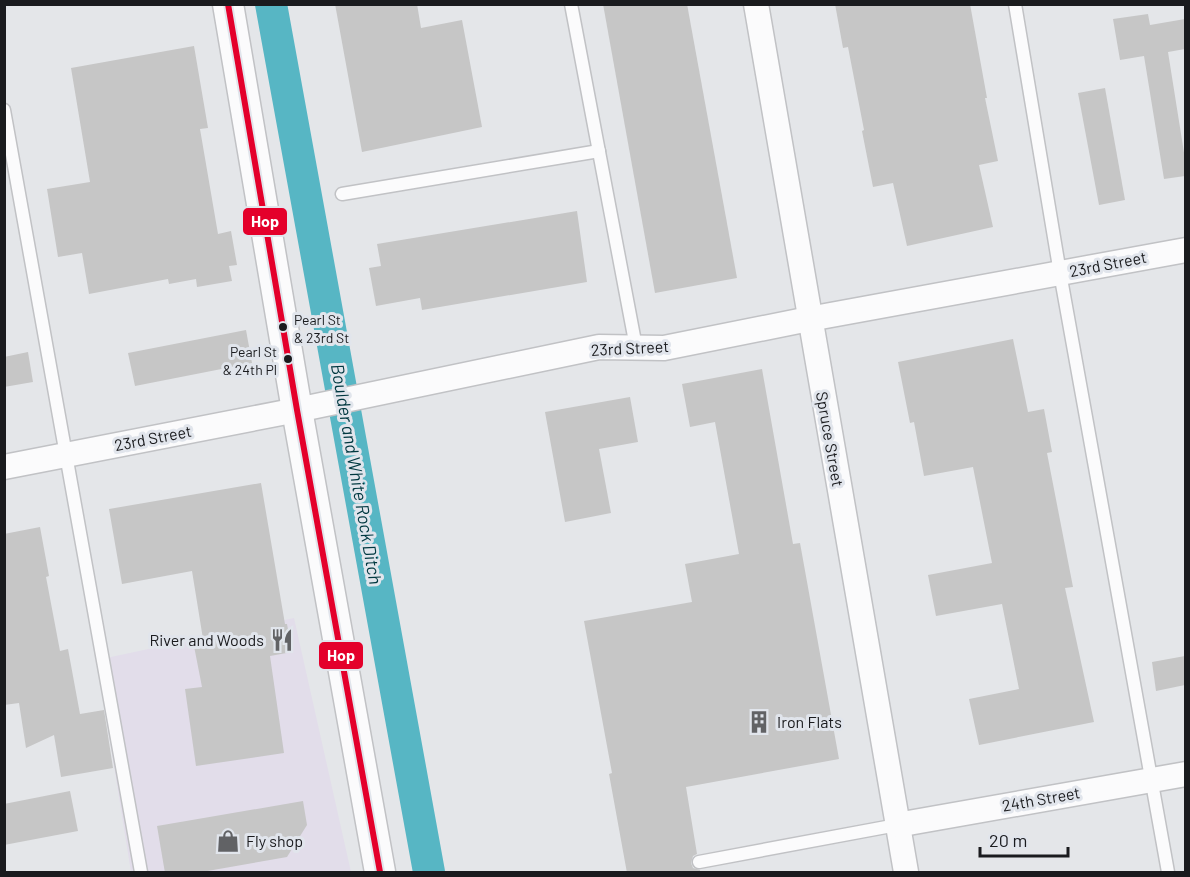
<svg xmlns="http://www.w3.org/2000/svg" width="1190" height="877" font-family="Barlow,sans-serif">
  <style>
    .commercial { fill: #e2ddea }
    .lines { fill: none; stroke-linecap: round; stroke-linejoin: round }
    .canal { stroke: #57b6c4; stroke-width: 32 }
    .building { fill: #c6c6c6 }
    .service-casing { stroke: #c1c2c5; stroke-width: 15 }
    .minor-casing { stroke: #c1c2c5; stroke-width: 27 }
    .tertiary-casing { stroke: #c1c2c5; stroke-width: 33 }
    .service { stroke: #fbfbfc; stroke-width: 12 }
    .minor { stroke: #fbfbfc; stroke-width: 24 }
    .tertiary { stroke: #fbfbfc; stroke-width: 30 }
    .bus-1-casing { stroke: #e1e5ec; stroke-width: 10 }
    .bus-1 { stroke: #e4002b; stroke-width: 6 }
    .bus-dot { fill: #1a1b1e; stroke: #e1e5ec; stroke-width: 2 }
    .labels { text-anchor: middle; stroke-width: 6; stroke-linejoin: round; paint-order: stroke }
    .bus-label { font-size: 14px; fill: #1a1b1e; stroke: #e1e5ec; text-anchor: start }
    .street-label { font-size: 16px; fill: #1a1b1e; stroke: #e1e5ec }
    .poi-label { font-size: 16px; fill: #1a1b1e; stroke: #e1e5ec; text-anchor: start }
    .water-label { font-size: 18px; font-style: italic; fill: #003840; stroke: #e1e5ec }
    .line-badge { stroke: #e1e5ec; stroke-width: 2 }
    .badge-label { font-size: 16px; text-anchor: middle; font-weight: bold; fill: #fff }
  </style>
  <rect width="100%" height="100%" fill="#e4e6e9"/>
  <!-- commercial -->
  <path class="commercial" d="M294,618l57,254h-220l-34,-212z"/>
  <g class="lines">
    <!-- canal -->
    <path class="canal" d="M271,4l158,868"/>
  </g>
  <!-- building -->
  <g class="building">
    <path d="M335,4h82l4,24 41,-8 20,107 -120,25z"/>
    <path d="M603,4h84l50,274 -82,15z"/>
    <path d="M835,4h135l17,94h-2l13,63 -19,4 14,62 -86,19 -14,-63 -20,4 -11,-56 2,-1 -16,-83 -5,1z"/>
    <path d="M1148,14l2,11 35,-6v30l-17,3 17,107v17l-21,3 -20,-123 -24,4 -7,-41z"/>
    <path d="M194,46l14,82 -8,1 18,105 13,-3 6,34 -8,1 3,15 -35,6 -1,-8 -27,5 -1,-5 -79,15 -7,-41 -24,4 -11,-68 43,-7 -19,-114z"/>
    <path d="M1105,88l20,112 -26,5 -21,-112z"/>
    <path d="M577,211l10,71 -165,28 -2,-12 -44,8 -7,-38 12,-2 -4,-22z"/>
    <path d="M246,330l6,33 -117,23 -7,-33z"/>
    <path d="M1013,339l15,73 16,-3 8,43 -5,1 26,134 -8,1 29,134 -115,23 -10,-46 50,-10 -17,-85 -66,12 -8,-41 64,-12 -19,-96 -49,9 -10,-54 -4,1 -12,-61z"/>
    <path d="M28,352l5,30 -29,5v-30z"/>
    <path d="M762,369l31,175 7,-1 39,216 -153,28 11,67 -4,2 -2,7 2,5 7,2v3h-73l-18,-99 3,-1 -28,-152 108,-19 -7,-38 54,-10 -24,-132 -25,5 -8,-43z"/>
    <path d="M630,397l8,45 -39,7 12,64 -46,9 -20,-110z"/>
    <path d="M261,483l24,141h2l5,28 -22,4 14,97 -88,13 -11,-77 17,-2 -9,-46 10,-2 -11,-68 -70,13 -13,-75z"/>
    <path d="M40,527l9,49 -3,1 14,74 8,-2 12,65 24,-4 9,58 -52,9 -7,-42 -28,13 -7,-45 -15,2v-171z"/>
    <path d="M1185,656v29l-29,6 -4,-29z"/>
    <path d="M70,791l8,40 -74,14v-41z"/>
    <path d="M303,801l4,24 -20,32 -91,16h-31l-8,-47z"/>
  </g>
  <g class="lines">
    <!-- service casing -->
    <g class="service-casing">
      <g id="service">
        <path d="M571,4l65,343"/>
        <path d="M1015,4l45,269 108,599"/>
        <path d="M4,110l137,762"/>
        <path d="M342,194l257,-43"/>
        <path d="M699,862l198,-37"/>
      </g>
    </g>
    <!-- minor casing -->
    <g class="minor-casing">
      <g id="minor">
        <path d="M756,4l150,868"/>
        <path d="M4,467l293,-57 302,-63 65,1 145,-29 377,-69"/>
        <path d="M897,825l289,-51"/>
      </g>
    </g>
    <!-- tertiary casing -->
    <g class="tertiary-casing">
      <path id="tertiary" d="M228,4l69,406 83,462"/>
    </g>
    <!-- service -->
    <use href="#service" class="service"/>
    <!-- minor -->
    <use href="#minor" class="minor"/>
    <!-- tertiary -->
    <use href="#tertiary" class="tertiary"/>
    <!-- bus-1 casing -->
    <g class="bus-1-casing">
      <path id="bus-1" d="M228,4l69,406 83,462"/>
    </g>
    <!-- bus-1 -->
    <use href="#bus-1" class="bus-1"/>
  </g>
  <!-- icons -->
  <defs>
    <g id="restaurant-bare" transform="scale(1.8)"><path d="M-5-6h1v4h1v-4h1v4h1v-4h1v5L-1.5 .5V6h-2V.5L-5-1ZM5-6V6H3V1.5H1.5Q1.5-4 5-6Z" fill="#616265" stroke="#e1e5ec" stroke-width="2.5" paint-order="stroke"/></g>
    <g id="building-bare" transform="scale(1.8)"><path d="M-4-6H4V6H1V3H-1V6H-4ZM-2.5-4.3h1.7v1.8h-1.7ZM.8-4.3h1.7v1.8H.8ZM-2.5-1h1.7V.8h-1.7ZM.8-1h1.7V.8H.8Z" fill="#616265" stroke="#e1e5ec" stroke-width="2.5" paint-order="stroke"/></g>
    <g id="shop-bare" transform="scale(1.8)"><path d="M-5-2.5h2.3a2.7 3.5 0 0 1 5.4 0H5L5.5 6h-11ZM-1.5-2.5h3a1.5 2.3 0 0 0-3 0Z" fill="#616265" stroke="#e1e5ec" stroke-width="2.5" paint-order="stroke"/></g>
  </defs>
  <g fill-rule="evenodd">
    <use href="#restaurant-bare" x="282" y="640"/>
    <use href="#building-bare" x="759" y="722"/>
    <use href="#shop-bare" x="228" y="841"/>
  </g>
  <!-- markers -->
  <g class="bus-dot">
    <circle cx="283" cy="327" r="5"/>
    <circle cx="288" cy="359" r="5"/>
  </g>
  <g class="labels">
    <!-- bus labels -->
    <g class="bus-label">
      <text x="294" y="325">Pearl St<tspan x="294" dy="18">&amp; 23rd St</tspan></text>
      <text x="277" y="357" text-anchor="end">Pearl St<tspan x="277" dy="18">&amp; 24th Pl</tspan></text>
    </g>
    <!-- street labels -->
    <g class="street-label">
      <text transform="translate(1108 264) rotate(-11)" y="6">23rd Street</text>
      <text transform="translate(630 348) rotate(-3)" y="6">23rd Street</text>
      <text transform="translate(153 438) rotate(-11)" y="6">23rd Street</text>
      <text transform="translate(830 439) rotate(80)" y="6">Spruce Street</text>
      <text transform="translate(1041 799) rotate(-10)" y="6">24th Street</text>
    </g>
    <!-- poi labels -->
    <g class="poi-label">
      <text x="264" y="646" text-anchor="end">River and Woods</text>
      <text x="777" y="728">Iron Flats</text>
      <text x="246" y="847">Fly shop</text>
    </g>
    <!-- water labels -->
    <g class="water-label">
      <text transform="translate(356 474) rotate(80)" y="6">Boulder and White Rock Ditch</text>
    </g>
  </g>
  <g class="line-badge">
    <rect x="242" y="207" width="46" height="29" rx="6" fill="#e4002b"/>
    <rect x="318" y="641" width="46" height="29" rx="6" fill="#e4002b"/>
  </g>
  <g class="badge-label">
    <text x="265" y="227">Hop</text>
    <text x="341" y="661">Hop</text>
  </g>
  <!-- border -->
  <rect width="1190" height="877" fill="none" stroke="#1a1b1e" stroke-width="12"/>
  <!-- scale -->
  <path d="M980 847v9h88v-9" fill="none" stroke="#1a1b1e" stroke-width="3"/>
  <text x="989" y="847" font-size="18" fill="#1a1b1e" stroke="#e1e5ec" stroke-width="4.5" paint-order="stroke">20 m</text>
</svg>
